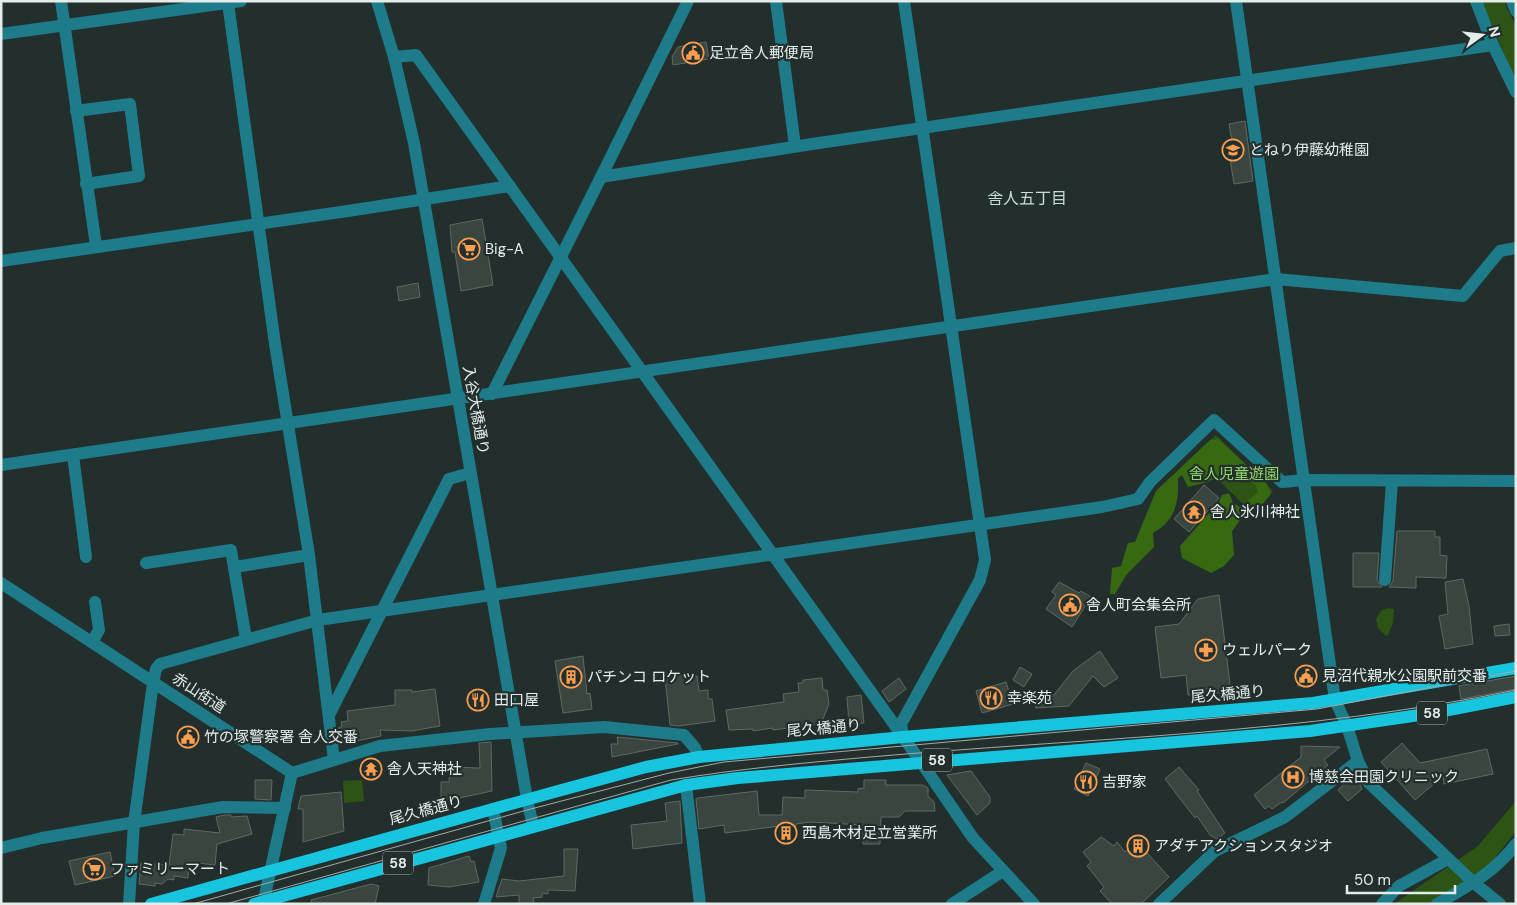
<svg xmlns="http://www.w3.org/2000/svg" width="1517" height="905" font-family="'DM Sans','Noto Sans JP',sans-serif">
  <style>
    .green { fill: #2e5415 }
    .forest { fill: #376a10 }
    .building { fill: #3a453f; stroke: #5e6963 }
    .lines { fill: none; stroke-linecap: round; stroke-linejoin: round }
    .minor { stroke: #1e7b8a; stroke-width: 12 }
    .major { stroke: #18c5df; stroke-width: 12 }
    .tram { stroke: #a0aaa8; stroke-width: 1 }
    .labels { text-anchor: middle; stroke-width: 4.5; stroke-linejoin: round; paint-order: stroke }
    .shield { fill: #222f2d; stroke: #aab4b2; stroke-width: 1 }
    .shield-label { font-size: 14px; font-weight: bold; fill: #e5edeb }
    .poi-label { font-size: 15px; fill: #e5edeb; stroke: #222f2d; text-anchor: start }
    .street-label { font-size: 15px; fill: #e5edeb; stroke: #222f2d }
    .park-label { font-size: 15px; fill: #92d76a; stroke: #222f2d }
    .neighbourhood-label { font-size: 16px; fill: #cadad7; stroke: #222f2d }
  </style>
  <rect width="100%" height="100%" fill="#222f2d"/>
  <!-- green -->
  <g class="green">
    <path d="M1482,1h22l12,26v55z"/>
    <path d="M1216,435l57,56 -21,22 -58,-57z"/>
    <path d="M1388,608l6,1 -1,14 -5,12 -2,1 -8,-8 -2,-9 6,-9z"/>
    <path d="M362,780l2,21 -20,2 -1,-22z"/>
    <path d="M1516,801v30l-28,36 -57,37h-37l84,-58z"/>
  </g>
  <!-- forest -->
  <path class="forest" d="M1218,439l49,45 4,10 -11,13 -16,8 -12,16 2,24 -10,11 -13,7 -29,-15 -2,-12 39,-44 3,-7 7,-2 4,10 7,4 18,-15 -2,-7 -26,-15 -22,12 -20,5 -6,-12 -4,3c1,24 -2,42 -25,55l1,14 -27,27 -12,20h-5l2,-26 9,-2 7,-23 7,-1 21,-51 54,-51z"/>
  <!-- building -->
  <g class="building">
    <path d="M706,42l3,17 -36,6 -1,-8 6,-10z"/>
    <path d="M1245,121l8,60 -19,3 -5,-32h5l-5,-28z"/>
    <path d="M482,219l11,66 -32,6 -6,-39h-3l-2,-27z"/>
    <path d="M418,283l2,14 -21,4 -2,-14z"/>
    <path d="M1204,485l15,13 -30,34 -15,-13z"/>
    <path d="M1397,531h38v6h5v18l7,1 -1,22 -30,-1v11l-27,-1 4,-6z"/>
    <path d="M1353,553h26l-2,27 5,7h-29z"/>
    <path d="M1463,579l6,27 4,38 -28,5 -6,-33 9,-2 -3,-32z"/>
    <path d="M1059,582l20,11 2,-2 10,6 -19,30 -26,-18 10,-14 -4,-3z"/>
    <path d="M1219,595l12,97 -43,3 -2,-20 -25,3 -6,-51 24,-3 19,-25z"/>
    <path d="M1509,624l1,11 -15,1 -1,-10z"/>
    <path d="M1100,651l18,27 -14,9 -11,-11 -24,30 -33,2 -1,-11 19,-2 19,-24z"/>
    <path d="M583,656l4,38 3,-1 2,16 -29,4 -8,-52z"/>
    <path d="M1020,667l12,7 -8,13 -11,-7z"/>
    <path d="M1311,669l2,15 -15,2 -2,-15z"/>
    <path d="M691,674v2h6l2,15 9,-1v9h4l3,22 -36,5 -9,-1 -5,-47z"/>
    <path d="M1516,676v13l-55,10 -2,-13z"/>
    <path d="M822,678l1,12h4l2,14 -8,20 -48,6v-2l-20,3v-2l-24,1 -3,-20 58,-8 -1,-8 16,-2 -1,-9h5v-3z"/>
    <path d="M899,678l7,11 -17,13 -7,-11z"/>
    <path d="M1006,682l7,22 -31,9 -6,-22z"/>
    <path d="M435,689l5,37 -28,5 -32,-1 1,6 -40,8 -2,-17h3l-1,-5 7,-1 -1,-10 48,-6v-15h17v2z"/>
    <path d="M861,695l3,28 -15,1 -2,-27z"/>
    <path d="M617,737l61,6v1l-66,13 -1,-13h7z"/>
    <path d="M491,742l1,49 -51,11v-20h8l1,-15 30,1 -1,-25z"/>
    <path d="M1402,743l18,20 67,-14 6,25 -49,10 -1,-8 -28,24 -34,-38z"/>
    <path d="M1301,746l39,1 -16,13 4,5 -45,38 -1,-1 -10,7 -3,-3 -4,3 -11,-14 47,-38z"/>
    <path d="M1086,763l14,6 -12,27 -14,-7z"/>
    <path d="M1179,767l20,23 -2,1 28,42 -8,6 -7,-4 -13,-19 -2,2 -30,-39z"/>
    <path d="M971,771l19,26v6l-13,12 -30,-40z"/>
    <path d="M1351,778l7,1 4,10 -14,12 -10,-11z"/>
    <path d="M255,780h17l-1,20 -16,-1z"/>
    <path d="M864,780h22v5h37l5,3v8l6,6 1,9h-30l-6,6h-18l-1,27h-17v-19l-52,-3 -15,2 -1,9 -3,-1v6h-13l1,-12 -55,7 -1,-8 -25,4 -3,-30 2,-1 59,-7 2,24h23l1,-18 22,1v-8l53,2v-3l6,-1z"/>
    <path d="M341,792l3,39 -41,11v-33h-5l3,-13z"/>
    <path d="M680,801l2,42 -49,6 -2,-24 36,-4 -2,-18z"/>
    <path d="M224,815h7v2l16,-1 5,18 -35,10 -2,21 -26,-3 -1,16 -14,-2v4l-6,-1 -6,5 -7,-1v3l-16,-2 2,-21 28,2 4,-31 11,1v-6l36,4 -4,-16z"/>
    <path d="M1101,837l13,9 3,-4 8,10 11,-11 33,36 -28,27h-29l-12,-13 4,-4 -17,-21 4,-4 -8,-10z"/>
    <path d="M564,849h14l-3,42 -27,-1v4l-6,-1v4l-9,1 1,6h-15v-9l-23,2 6,-18 17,2 45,-5z"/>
    <path d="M110,852l5,24 -40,9 -6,-24z"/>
    <path d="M469,856l2,6 3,-1 5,21 -30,5 -21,-2 1,-17z"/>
    <path d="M371,884l8,2 -4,18h-63l-1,-4z"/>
  </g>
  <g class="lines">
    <!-- minor -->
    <g class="minor">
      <path d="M61,1l35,245"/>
      <path d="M377,1l17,56 20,86 113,656 6,27"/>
      <path d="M688,1l-87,176 211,-33 681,-99"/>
      <path d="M776,1l19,145"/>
      <path d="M1236,1l99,699 12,26 11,35 11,22 105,100 26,21"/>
      <path d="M1476,1l17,44 23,47"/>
      <path d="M1512,1l4,10"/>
      <path d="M228,3l47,341 34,211 25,205"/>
      <path d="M1,34l240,-33"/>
      <path d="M394,57l22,-2 505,707 52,76 61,66"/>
      <path d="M76,111l54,-7 9,72 -53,8"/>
      <path d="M1,261l347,-50 162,-25"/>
      <path d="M492,394l109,-217"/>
      <path d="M73,455l13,102"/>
      <path d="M1,465l1275,-186 187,17 37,-45 16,-3"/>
      <path d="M146,563l85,-13 15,89"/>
      <path d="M235,567l74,-12"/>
      <path d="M1385,580l7,-98"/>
      <path d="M1,583l291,190 -29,131"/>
      <path d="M92,642l7,-12 -4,-28"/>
      <path d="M330,713l119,-234 21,-6"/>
      <path d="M903,737l-2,-13 79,-144 5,-20 -81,-559"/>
      <path d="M292,773l88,-27 110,-12 114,-7 80,8 11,13 4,9"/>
      <path d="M686,785l14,119"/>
      <path d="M1,848l41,-10 181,-31 62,1"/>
      <path d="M129,904l5,-81 19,-140 3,-14 4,-5 158,-44 784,-113 36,-8 12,-17 64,-62 68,62 23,-2 211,1"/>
      <path d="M484,904l17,-56 -8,-39"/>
      <path d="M952,904l51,-33"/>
      <path d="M1159,904l56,-53 70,-34 73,-56"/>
      <path d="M1382,904l17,-18 49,-27"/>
      <path d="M1437,904c31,-18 57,-31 79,-60"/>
    </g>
    <!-- major -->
    <g class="major">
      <path d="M151,904l407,-113 88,-24 53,-10 204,-20 410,-34 203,-35"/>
      <path d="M254,904l432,-119 52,-7 572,-47 123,-18 83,-16"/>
    </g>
    <!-- tram -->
    <g class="tram">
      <path d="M193,904l334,-94 142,-37 55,-11 593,-53 199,-38"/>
      <path d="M226,904l445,-124c66,-11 132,-17 199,-23 216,-19 433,-23 646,-67"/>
    </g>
  </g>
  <!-- icons -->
  <defs>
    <g id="civic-ring" transform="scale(1.125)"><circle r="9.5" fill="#222f2d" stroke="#fb9e50" stroke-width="1.5"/><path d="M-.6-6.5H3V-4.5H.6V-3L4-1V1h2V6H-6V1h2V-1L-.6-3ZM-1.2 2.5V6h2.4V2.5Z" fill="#fb9e50"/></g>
    <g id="school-ring" transform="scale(1.125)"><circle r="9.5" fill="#222f2d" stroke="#fb9e50" stroke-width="1.5"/><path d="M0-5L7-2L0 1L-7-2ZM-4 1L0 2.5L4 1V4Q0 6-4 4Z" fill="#fb9e50"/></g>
    <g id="supermarket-ring" transform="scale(1.125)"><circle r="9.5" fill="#222f2d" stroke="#fb9e50" stroke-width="1.5"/><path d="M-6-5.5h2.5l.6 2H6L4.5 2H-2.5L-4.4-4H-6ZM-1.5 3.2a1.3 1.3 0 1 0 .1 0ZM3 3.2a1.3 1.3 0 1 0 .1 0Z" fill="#fb9e50"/></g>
    <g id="temple-ring" transform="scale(1.125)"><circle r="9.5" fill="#222f2d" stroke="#fb9e50" stroke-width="1.5"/><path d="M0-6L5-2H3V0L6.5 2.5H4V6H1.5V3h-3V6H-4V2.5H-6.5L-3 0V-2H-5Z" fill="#fb9e50"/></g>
    <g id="pharmacy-ring" transform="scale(1.125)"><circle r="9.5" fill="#222f2d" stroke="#fb9e50" stroke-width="1.5"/><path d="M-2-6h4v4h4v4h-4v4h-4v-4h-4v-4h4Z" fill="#fb9e50"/></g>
    <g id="building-ring" transform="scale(1.125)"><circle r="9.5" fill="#222f2d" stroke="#fb9e50" stroke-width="1.5"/><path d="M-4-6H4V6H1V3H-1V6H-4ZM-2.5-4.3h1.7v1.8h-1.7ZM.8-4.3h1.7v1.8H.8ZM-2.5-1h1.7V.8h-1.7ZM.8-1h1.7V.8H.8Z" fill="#fb9e50"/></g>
    <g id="restaurant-ring" transform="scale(1.125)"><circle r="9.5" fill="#222f2d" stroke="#fb9e50" stroke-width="1.5"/><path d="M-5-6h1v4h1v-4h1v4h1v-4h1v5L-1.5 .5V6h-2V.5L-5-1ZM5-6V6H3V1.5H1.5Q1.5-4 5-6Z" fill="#fb9e50"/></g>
    <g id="hospital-ring" transform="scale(1.125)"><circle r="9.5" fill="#222f2d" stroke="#fb9e50" stroke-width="1.5"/><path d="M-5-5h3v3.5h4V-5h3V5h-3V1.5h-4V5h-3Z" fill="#fb9e50"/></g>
  </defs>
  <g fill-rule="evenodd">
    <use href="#civic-ring" x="693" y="53"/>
    <use href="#school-ring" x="1233" y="150"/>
    <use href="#supermarket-ring" x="469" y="249"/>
    <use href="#temple-ring" x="1194" y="512"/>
    <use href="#civic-ring" x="1070" y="605"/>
    <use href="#pharmacy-ring" x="1206" y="650"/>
    <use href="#civic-ring" x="1306" y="676"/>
    <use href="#building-ring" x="571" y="677"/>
    <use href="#restaurant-ring" x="991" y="698"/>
    <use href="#restaurant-ring" x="478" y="700"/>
    <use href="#civic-ring" x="188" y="737"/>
    <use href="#temple-ring" x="371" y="769"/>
    <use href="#hospital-ring" x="1293" y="777"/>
    <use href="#restaurant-ring" x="1086" y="782"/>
    <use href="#building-ring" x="786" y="833"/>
    <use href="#building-ring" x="1138" y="846"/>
    <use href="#supermarket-ring" x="94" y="869"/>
  </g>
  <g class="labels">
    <!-- shield labels -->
    <g class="shield">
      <rect x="1417" y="701.5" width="30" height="23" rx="4"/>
      <rect x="922" y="748.5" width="30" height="23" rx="4"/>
      <rect x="383" y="851.5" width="30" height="23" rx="4"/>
    </g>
    <g class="shield-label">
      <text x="1432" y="718">58</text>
      <text x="937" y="765">58</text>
      <text x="398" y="868">58</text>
    </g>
    <!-- poi labels -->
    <g class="poi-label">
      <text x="709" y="58">足立舎人郵便局</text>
      <text x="1249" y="155">とねり伊藤幼稚園</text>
      <text x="485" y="254">Big-A</text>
      <text x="1210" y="517">舎人氷川神社</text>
      <text x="1086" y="610">舎人町会集会所</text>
      <text x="1222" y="655">ウェルパーク</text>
      <text x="1322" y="681">見沼代親水公園駅前交番</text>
      <text x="587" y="682">パチンコ ロケット</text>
      <text x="1007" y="703">幸楽苑</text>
      <text x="494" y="705">田口屋</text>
      <text x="204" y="742">竹の塚警察署 舎人交番</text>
      <text x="387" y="774">舎人天神社</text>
      <text x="1309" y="782">博慈会田園クリニック</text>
      <text x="1102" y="787">吉野家</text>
      <text x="802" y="838">西島木材足立営業所</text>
      <text x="1154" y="851">アダチアクションスタジオ</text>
      <text x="110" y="874">ファミリーマート</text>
    </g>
    <!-- street labels -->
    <g class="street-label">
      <text transform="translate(476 410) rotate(80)" y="5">入谷大橋通り</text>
      <text transform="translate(199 693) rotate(33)" y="5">赤山街道</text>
      <text transform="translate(1228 694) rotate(-5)" y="5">尾久橋通り</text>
      <text transform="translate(824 728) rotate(-5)" y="5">尾久橋通り</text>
      <text transform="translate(426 810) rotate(-15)" y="5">尾久橋通り</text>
    </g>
    <!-- park labels -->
    <g class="park-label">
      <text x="1234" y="479">舎人児童遊園</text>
    </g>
    <!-- neighbourhood labels -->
    <g class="neighbourhood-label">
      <text x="1027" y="204">舎人五丁目</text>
    </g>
  </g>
  <!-- border -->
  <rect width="1517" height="905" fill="none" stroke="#e5edeb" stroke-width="5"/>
  <!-- north arrow -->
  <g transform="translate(1482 35) rotate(75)" stroke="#222f2d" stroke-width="4" paint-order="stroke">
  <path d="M0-4L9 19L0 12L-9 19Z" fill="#e5edeb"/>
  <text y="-8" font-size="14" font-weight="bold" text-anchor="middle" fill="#e5edeb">N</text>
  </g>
  <!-- scale -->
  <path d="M1347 885v8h108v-8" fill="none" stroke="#e5edeb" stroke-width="2.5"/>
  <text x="1354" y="885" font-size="15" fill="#e5edeb" stroke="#222f2d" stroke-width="4" paint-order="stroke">50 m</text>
</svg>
